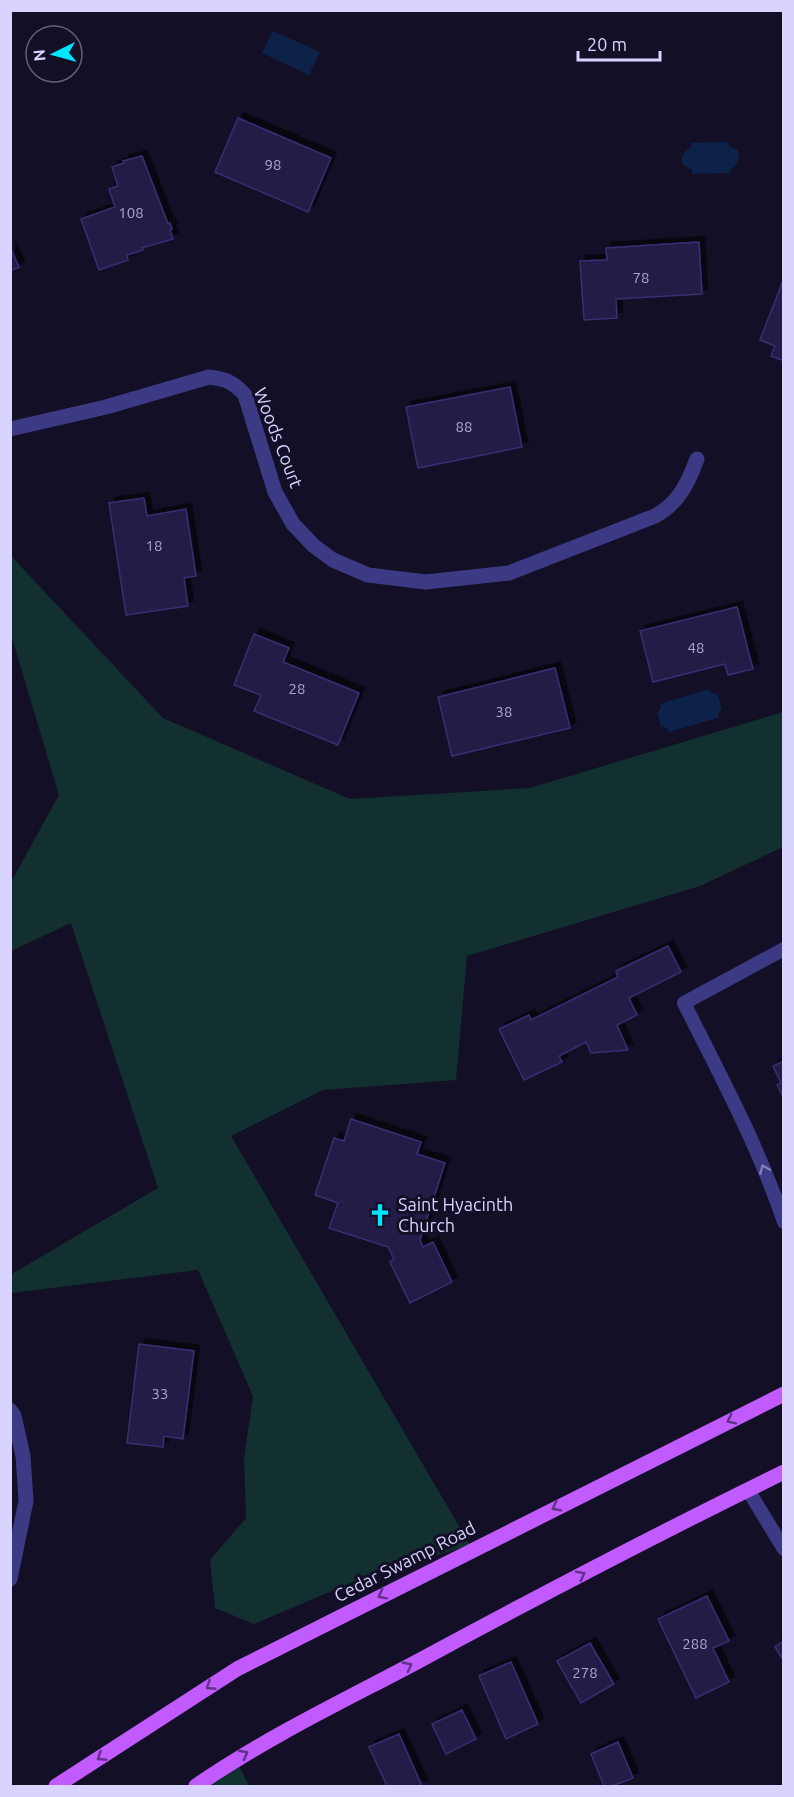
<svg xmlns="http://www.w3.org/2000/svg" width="794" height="1797" font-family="Ubuntu,sans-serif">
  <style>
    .green { fill: #12302f }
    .water { fill: #0c2248 }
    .building { fill: #241b47; stroke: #3b2d73; stroke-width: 1.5; filter: url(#shadow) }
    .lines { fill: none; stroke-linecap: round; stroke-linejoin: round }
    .lane { stroke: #3d3a85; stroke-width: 14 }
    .street { stroke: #3d3a85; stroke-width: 15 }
    .primary { stroke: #c25bff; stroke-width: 15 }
    .oneway { stroke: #837fbc }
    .oneway2 { stroke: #623188 }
    .labels { text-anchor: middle; stroke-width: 6; stroke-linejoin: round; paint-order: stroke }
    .number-label { font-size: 15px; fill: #aca6d1 }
    .street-label { font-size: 18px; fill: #d9d4ff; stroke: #130f26 }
    .poi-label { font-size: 18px; fill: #d9d4ff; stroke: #130f26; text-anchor: start }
  </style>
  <defs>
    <filter id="shadow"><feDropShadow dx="5.5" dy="-5.5" stdDeviation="0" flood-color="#0009"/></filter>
  </defs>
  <rect width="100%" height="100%" fill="#130f26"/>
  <!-- green -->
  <g class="green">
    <path d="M11,556l152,162 187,81 180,-11 253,-76v135l-83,39 -233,70 -11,124 -133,10 -92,46 239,409 -105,32 -111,47 -39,-16 -5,-48 36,-42 -2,-59 9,-63 -55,-126 -187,23 -1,-18 148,-87 -87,-265 -60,28v-69l48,-87 -48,-160z"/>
    <path d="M236,1759l13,27h-53z"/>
  </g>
  <!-- water -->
  <g class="water">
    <path d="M273,31l47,21 -11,23 -47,-22z"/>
    <path d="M729,142v4l9,4c3,10 0,14 -8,20v3l-38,1v-4l-9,-5c-3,-8 0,-14 8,-17v-5z"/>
    <path d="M709,689l1,3 8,3 4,13 -4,6v4l-49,14 -2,-4 -6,-2 -4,-13 4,-5 -1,-4z"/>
  </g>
  <!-- building -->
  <g class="building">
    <path d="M238,118l93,40 -23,54 -93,-40z"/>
    <path d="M142,156l26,68 2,-1 2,6 -2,1 3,9 -31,9 1,2 -16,5 1,5 -29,10 -18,-51 34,-12 -6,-18 9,-3 -6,-19 12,-4 -1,-2z"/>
    <path d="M699,242l3,52 -86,5 1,19 -33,2 -4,-59 27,-1 -1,-12z"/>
    <path d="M10,247l9,20 -9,4z"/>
    <path d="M784,278v83l-13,-5 4,-10 -15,-6z"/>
    <path d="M510,387l12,60 -104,21 -12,-61z"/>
    <path d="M144,498l3,18 39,-7 10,67 -12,2 4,28 -62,9 -17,-112z"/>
    <path d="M737,607l16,62 -25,6 -3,-11 -72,18 -13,-51z"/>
    <path d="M254,634l35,14 -6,14 76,31 -21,52 -84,-34 7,-16 -27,-10z"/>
    <path d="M555,668l15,60 -118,28 -14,-59z"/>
    <path d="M668,946l13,26 -52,26 8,17 -20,10 11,25 -37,3 -5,-11 -27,14 3,6 -38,18 -25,-51 30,-14 2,5 87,-43 -2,-6z"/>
    <path d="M784,1061v37l-7,-13 4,-2 -8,-17z"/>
    <path d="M351,1119l70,23 -4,12 28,9 -25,77 3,7 10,-5 19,40 -42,21 -20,-41 4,-3 -6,-12 -59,-19 9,-25 -23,-8 19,-57 10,3z"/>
    <path d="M139,1344l55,7 -11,88 -19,-3 -1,11 -36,-4z"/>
    <path d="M707,1596l22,45 -16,7 16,34 -33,16 -38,-79z"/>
    <path d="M784,1641v20l-9,-14z"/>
    <path d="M590,1643l24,41 -33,19 -24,-42z"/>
    <path d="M511,1662l27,62 -32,15 -27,-63z"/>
    <path d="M462,1710l14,29 -30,15 -14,-30z"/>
    <path d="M399,1734l23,52h-35l-18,-39z"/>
    <path d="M618,1742l15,36 -21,8h-8l-13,-32z"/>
  </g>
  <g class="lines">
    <!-- lane -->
    <g class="lane">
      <path d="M784,949l-100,54c36,72 74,142 100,219"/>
      <path d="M748,1490l36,59"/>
    </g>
    <!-- street -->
    <g class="street">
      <path d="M10,429l96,-22 103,-30c17,2 24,5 36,18l30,97 18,32 21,22 19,14 35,15 58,7 83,-9 146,-57c24,-13 33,-33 42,-57"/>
      <path d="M10,1410l4,6 9,40 3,45 -16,78"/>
    </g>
    <!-- primary -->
    <g class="primary">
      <path d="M56,1786l181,-117 547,-275"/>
      <path d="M196,1786c68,-47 143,-83 217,-122 122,-66 246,-131 371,-192"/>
    </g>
  </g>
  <!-- one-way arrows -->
  <defs><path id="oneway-chevron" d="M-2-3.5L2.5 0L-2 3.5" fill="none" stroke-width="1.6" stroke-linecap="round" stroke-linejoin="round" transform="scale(1.5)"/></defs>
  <use class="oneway" href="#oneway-chevron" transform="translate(764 1169) rotate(-113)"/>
  <g class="oneway2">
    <use href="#oneway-chevron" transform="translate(731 1420) rotate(154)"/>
    <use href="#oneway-chevron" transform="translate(556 1507) rotate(153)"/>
    <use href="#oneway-chevron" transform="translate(581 1575) rotate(-27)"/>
    <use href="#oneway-chevron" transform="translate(382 1595) rotate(153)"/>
    <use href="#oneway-chevron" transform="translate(408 1666) rotate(-28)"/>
    <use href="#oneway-chevron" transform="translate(210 1686) rotate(147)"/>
    <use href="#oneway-chevron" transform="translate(244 1754) rotate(-28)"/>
    <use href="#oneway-chevron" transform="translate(101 1757) rotate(147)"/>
  </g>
  <!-- icons -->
  <defs>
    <g id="church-bare" transform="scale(1.8)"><path d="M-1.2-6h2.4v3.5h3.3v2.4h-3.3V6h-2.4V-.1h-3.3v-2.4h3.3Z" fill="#00e5ff" stroke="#130f26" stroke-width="2.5" paint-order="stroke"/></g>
  </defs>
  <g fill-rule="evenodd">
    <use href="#church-bare" x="380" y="1215"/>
  </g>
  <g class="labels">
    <!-- number labels -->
    <g class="number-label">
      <text x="273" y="170">98</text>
      <text x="131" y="218">108</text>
      <text x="641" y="283">78</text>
      <text x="464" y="432">88</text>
      <text x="154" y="551">18</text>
      <text x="696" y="653">48</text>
      <text x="297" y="694">28</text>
      <text x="504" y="717">38</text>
      <text x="160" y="1399">33</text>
      <text x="695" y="1649">288</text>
      <text x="585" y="1678">278</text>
    </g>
    <!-- street labels -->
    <g class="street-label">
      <text transform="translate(278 438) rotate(69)" y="6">Woods Court</text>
      <text transform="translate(405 1562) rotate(-27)" y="6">Cedar Swamp Road</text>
    </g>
    <!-- poi labels -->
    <g class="poi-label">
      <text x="398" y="1211">Saint Hyacinth<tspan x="398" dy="21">Church</tspan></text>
    </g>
  </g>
  <!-- border -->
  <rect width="794" height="1797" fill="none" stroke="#d9d4ff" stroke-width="24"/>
  <!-- north arrow -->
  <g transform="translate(54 54) rotate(265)"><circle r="28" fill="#130f26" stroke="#625e7d" stroke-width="1.5"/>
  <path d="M0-4.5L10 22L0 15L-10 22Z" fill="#00e5ff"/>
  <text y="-9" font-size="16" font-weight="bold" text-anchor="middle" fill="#d9d4ff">N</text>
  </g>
  <!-- scale -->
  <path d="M578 51v9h82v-9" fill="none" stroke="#d9d4ff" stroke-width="3"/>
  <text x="587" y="51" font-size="18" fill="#d9d4ff" stroke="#130f26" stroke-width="4.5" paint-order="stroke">20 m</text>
</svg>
